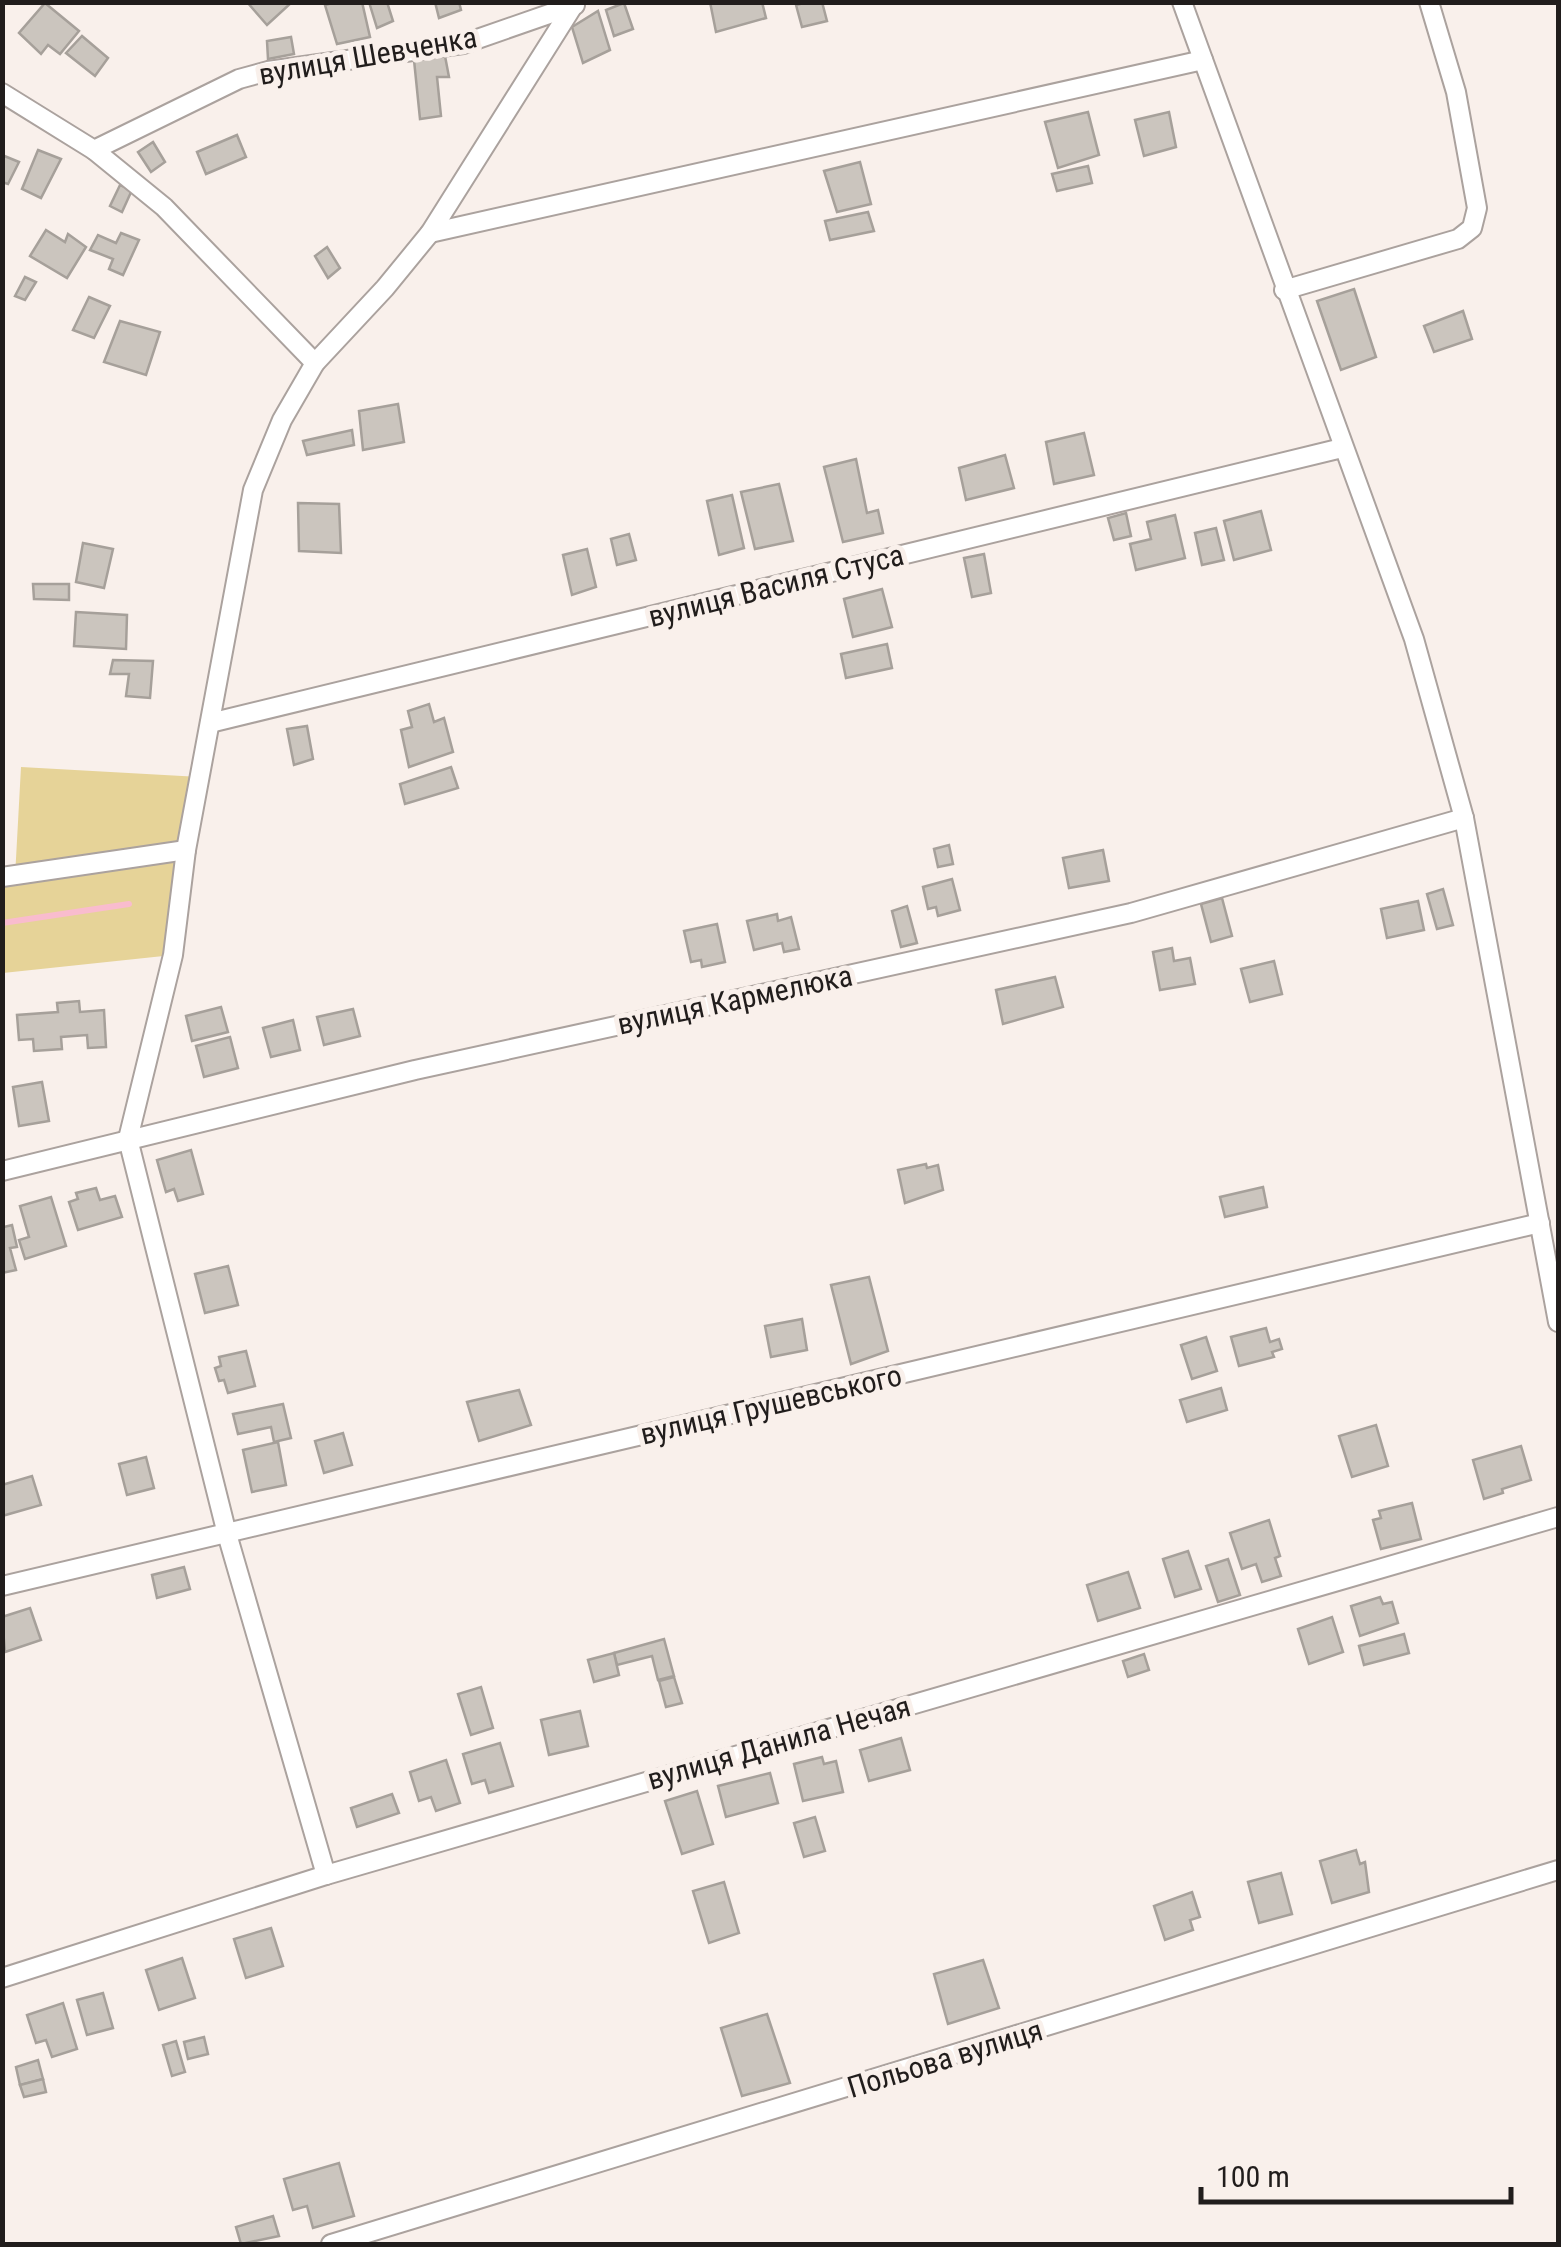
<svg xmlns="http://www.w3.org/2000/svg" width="1561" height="2247" font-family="'Roboto Condensed',sans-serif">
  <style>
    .green { fill: #e6d398 }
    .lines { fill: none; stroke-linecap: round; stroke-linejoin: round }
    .stream { stroke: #f9bcce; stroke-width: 6 }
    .building { fill: #cbc5be; stroke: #a6a09a; stroke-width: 2.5 }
    .street-casing { stroke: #aba29e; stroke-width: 22 }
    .street { stroke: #fff; stroke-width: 18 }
    .labels { text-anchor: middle; stroke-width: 10; stroke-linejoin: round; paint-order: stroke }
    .street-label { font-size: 30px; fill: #211d1c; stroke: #f9f0eb }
  </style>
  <rect width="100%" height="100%" fill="#f9f0eb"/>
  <!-- green -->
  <path class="green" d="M21,767l179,10 -27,178 -170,18v-96h12z"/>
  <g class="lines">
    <!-- stream -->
    <path class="stream" d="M2,923l127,-19"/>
  </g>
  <!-- building -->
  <g class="building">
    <path d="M247,2h43l1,1 -24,22z"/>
    <path d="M336,2h26l8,35 -33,7 -12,-39z"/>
    <path d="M369,2h18l6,19 -16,7z"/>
    <path d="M435,2h24l2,8 -22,8z"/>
    <path d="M710,2h52l4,16 -50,14z"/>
    <path d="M808,2h14l5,19 -25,6 -6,-22z"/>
    <path d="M45,3l34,28 -19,23 -12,-9 -7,9 -22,-21z"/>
    <path d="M624,3l9,26 -19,7 -8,-26z"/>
    <path d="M598,11l12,39 -27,13 -11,-36z"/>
    <path d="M82,36l26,22 -13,18 -29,-23z"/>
    <path d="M291,37l3,17 -26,5 -1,-18z"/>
    <path d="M445,56l4,21h-12l4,39 -21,3 -6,-59z"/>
    <path d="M1088,112l11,43 -41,13 -13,-46z"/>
    <path d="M1169,112l7,35 -32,9 -9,-36z"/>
    <path d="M237,135l9,22 -40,17 -9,-22z"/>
    <path d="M153,142l12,20 -14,10 -13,-20z"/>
    <path d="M38,150l23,9 -20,39 -19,-9z"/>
    <path d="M2,155l17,7 -11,22 -6,-2z"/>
    <path d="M860,162l11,42 -34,8 -13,-41z"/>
    <path d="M1088,166l4,17 -35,8 -5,-17z"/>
    <path d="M120,185l12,5 -10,22 -12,-6z"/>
    <path d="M868,212l6,19 -44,9 -5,-19z"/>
    <path d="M46,230l19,12 3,-8 18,13 -19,31 -37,-22z"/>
    <path d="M121,233l18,7 -16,35 -14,-6 4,-10 -23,-9 8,-15 18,8z"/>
    <path d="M327,247l13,21 -12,10 -13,-22z"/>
    <path d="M25,277l11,5 -11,18 -10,-4z"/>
    <path d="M1354,289l22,68 -35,13 -24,-69z"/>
    <path d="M89,297l21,9 -16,32 -21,-8z"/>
    <path d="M1463,311l9,28 -38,13 -10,-26z"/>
    <path d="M120,321l40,11 -14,43 -42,-13z"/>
    <path d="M398,404l6,38 -41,8 -4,-39z"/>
    <path d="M352,430l2,15 -47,10 -4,-14z"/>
    <path d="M1084,433l10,42 -40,9 -8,-42z"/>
    <path d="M1005,455l9,33 -48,12 -7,-32z"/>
    <path d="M856,459l11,54 11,-3 5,23 -40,9 -19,-75z"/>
    <path d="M779,484l14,57 -38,8 -14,-57z"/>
    <path d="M732,495l12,53 -25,7 -12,-54z"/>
    <path d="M298,503l41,1 2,49 -42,-2z"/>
    <path d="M1261,511l10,39 -37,10 -10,-39z"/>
    <path d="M1126,513l5,23 -17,4 -6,-22z"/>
    <path d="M1175,515l10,43 -49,12 -6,-26 21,-5 -4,-17z"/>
    <path d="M1216,528l8,32 -22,5 -7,-32z"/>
    <path d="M629,534l7,26 -19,5 -6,-26z"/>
    <path d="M83,543l30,6 -9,39 -28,-6z"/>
    <path d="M587,549l9,38 -24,8 -9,-40z"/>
    <path d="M984,554l7,39 -19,4 -8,-39z"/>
    <path d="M33,584h36v16l-35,-1z"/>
    <path d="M882,589l10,38 -39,10 -9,-38z"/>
    <path d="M76,612l51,3 -1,34 -52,-3z"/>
    <path d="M887,644l5,24 -46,10 -5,-24z"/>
    <path d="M113,660l40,1 -3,37 -24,-2 3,-22h-19z"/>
    <path d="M429,704l5,18 10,-4 9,34 -44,15 -8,-37 11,-3 -4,-16z"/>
    <path d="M307,726l6,33 -19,6 -7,-36z"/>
    <path d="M451,767l7,21 -53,16 -5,-20z"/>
    <path d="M949,845l4,19 -15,3 -4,-18z"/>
    <path d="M1103,850l6,31 -40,7 -6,-30z"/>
    <path d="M952,879l8,31 -22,6 -2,-9 -8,2 -5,-22z"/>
    <path d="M1443,889l10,36 -16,4 -10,-35z"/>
    <path d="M1222,898l10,38 -21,6 -10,-38z"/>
    <path d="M1418,901l6,29 -37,8 -6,-29z"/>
    <path d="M907,906l10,37 -16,4 -9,-36z"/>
    <path d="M777,914l1,7 13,-4 8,32 -15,3 -2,-9 -28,7 -7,-29z"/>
    <path d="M717,924l8,38 -23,5 -1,-7 -10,2 -7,-31z"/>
    <path d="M1172,948l2,13 16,-3 5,26 -35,6 -7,-38z"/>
    <path d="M1274,961l8,33 -32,8 -9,-33z"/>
    <path d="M1055,977l8,30 -60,17 -7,-34z"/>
    <path d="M79,1001l1,11 24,-2 2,37 -18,1 -1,-13 -26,2 1,12 -28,2 -1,-12 -14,1 -2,-25 41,-3 -1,-9z"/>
    <path d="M221,1007l7,25 -36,9 -6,-25z"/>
    <path d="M353,1009l7,27 -36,9 -7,-28z"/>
    <path d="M293,1020l7,30 -29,7 -8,-29z"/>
    <path d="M230,1037l8,31 -34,9 -8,-31z"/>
    <path d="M42,1082l7,39 -30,5 -6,-39z"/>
    <path d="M191,1150l12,44 -25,7 -4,-12 -8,3 -9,-32z"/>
    <path d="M926,1164l1,4 11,-3 5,25 -38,13 -7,-33z"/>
    <path d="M1263,1187l4,20 -42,10 -5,-20z"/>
    <path d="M96,1188l4,12 15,-4 7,21 -44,13 -9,-28 9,-3 -2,-6z"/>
    <path d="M51,1197l15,49 -41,13 -6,-19 10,-3 -9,-31z"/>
    <path d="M2,1220l2,7 8,-2 5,22 -7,1 6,22 -14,3z"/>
    <path d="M228,1266l10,39 -33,8 -10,-39z"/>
    <path d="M869,1277l19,74 -37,13 -20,-79z"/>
    <path d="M802,1319l5,31 -36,7 -6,-31z"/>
    <path d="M1266,1328l4,14 9,-3 3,10 -10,3 2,5 -35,9 -8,-29z"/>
    <path d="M1206,1337l11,34 -25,8 -11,-34z"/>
    <path d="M246,1351l9,35 -27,7 -4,-13 -5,1 -4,-13 6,-2 -2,-9z"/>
    <path d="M1221,1388l6,22 -40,12 -7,-22z"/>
    <path d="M519,1390l12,35 -52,16 -12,-39z"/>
    <path d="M283,1404l8,34 -17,4 -3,-15 -33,7 -5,-20z"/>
    <path d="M1376,1425l12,41 -36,11 -13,-41z"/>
    <path d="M343,1433l9,32 -28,8 -9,-32z"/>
    <path d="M278,1442l8,43 -34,7 -9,-42z"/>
    <path d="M1521,1446l10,34 -29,9 1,4 -19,6 -11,-39z"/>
    <path d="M146,1457l8,31 -27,7 -8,-31z"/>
    <path d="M32,1476l9,29 -39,11v-31z"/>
    <path d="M1412,1503l9,36 -40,10 -8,-29 8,-2 -2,-7z"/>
    <path d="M1269,1520l11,36 -5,2 6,18 -19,6 -6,-18 -14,5 -12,-36z"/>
    <path d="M1188,1551l13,38 -26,8 -12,-38z"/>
    <path d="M1228,1559l12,36 -22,7 -12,-36z"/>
    <path d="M184,1567l6,22 -33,9 -5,-23z"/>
    <path d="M1128,1572l12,36 -42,13 -11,-36z"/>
    <path d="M1380,1597l3,7 9,-2 6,21 -38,13 -9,-30z"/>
    <path d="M30,1608l11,32 -36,12 -3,-35z"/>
    <path d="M1332,1617l11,35 -34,12 -11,-35z"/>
    <path d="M1404,1634l5,19 -45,12 -5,-19z"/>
    <path d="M664,1639l10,37 -16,4 -6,-24 -35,9 -3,-12z"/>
    <path d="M614,1653l5,22 -25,7 -6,-22z"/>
    <path d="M1144,1654l5,16 -21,7 -5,-16z"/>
    <path d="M674,1677l8,26 -16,4 -7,-26z"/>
    <path d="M481,1687l12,41 -22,7 -13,-41z"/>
    <path d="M580,1711l8,35 -39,9 -8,-35z"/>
    <path d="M901,1738l9,32 -41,11 -9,-31z"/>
    <path d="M500,1743l13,43 -24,7 -4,-13 -13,4 -9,-30z"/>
    <path d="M822,1757l2,7 12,-3 7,31 -40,9 -9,-37z"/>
    <path d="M446,1760l14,43 -24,8 -5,-14 -12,4 -9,-29z"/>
    <path d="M770,1773l8,30 -52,14 -8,-31z"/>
    <path d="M697,1791l16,53 -31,10 -17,-53z"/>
    <path d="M392,1794l7,19 -42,14 -6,-19z"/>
    <path d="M815,1817l10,34 -21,6 -10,-34z"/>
    <path d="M1356,1850l4,14 5,-2 4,30 -37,11 -12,-42z"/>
    <path d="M1281,1873l11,41 -33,9 -11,-41z"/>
    <path d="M724,1882l15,51 -30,10 -16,-52z"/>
    <path d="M1192,1892l8,25 -10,3 3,10 -28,10 -11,-34z"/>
    <path d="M271,1928l12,38 -37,12 -12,-39z"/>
    <path d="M182,1958l13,40 -36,12 -13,-40z"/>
    <path d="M983,1960l16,48 -51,16 -14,-50z"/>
    <path d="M103,1993l10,35 -26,7 -10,-35z"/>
    <path d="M63,2003l14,46 -25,8 -6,-17 -10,3 -9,-28z"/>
    <path d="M767,2014l23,69 -48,13 -21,-68z"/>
    <path d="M204,2037l4,17 -20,5 -4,-17z"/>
    <path d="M176,2041l9,31 -13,4 -9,-31z"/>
    <path d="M38,2060l5,19 -23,6 -4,-18z"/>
    <path d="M43,2079l3,13 -22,5 -4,-12z"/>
    <path d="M339,2163l15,53 -41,12 -6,-22 -14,4 -9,-31z"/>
    <path d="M273,2216l6,20 -38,8 -5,-17z"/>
  </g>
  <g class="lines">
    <!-- street casing -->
    <g class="street-casing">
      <g id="street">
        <path d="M1182,2l232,637 50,179 94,504"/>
        <path d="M2,93l92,57 145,-71 29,-8 195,-27 112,-39"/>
        <path d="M94,150l70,57 151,156"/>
        <path d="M430,233l773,-173"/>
        <path d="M1284,290l174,-51 14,-11 5,-20 -21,-116 -27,-90"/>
        <path d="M210,723l1132,-275"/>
        <path d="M2,877l184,-27"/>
        <path d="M2,1171l413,-101 716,-157 333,-95"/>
        <path d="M2,1586l1538,-363"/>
        <path d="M326,1875l-99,-341 -99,-395 45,-184 13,-105 67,-360 29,-70 33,-57 70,-75 45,-55 143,-227"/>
        <path d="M2,1978l324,-103 1232,-358"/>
        <path d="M331,2244l1227,-374"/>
      </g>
    </g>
    <!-- street -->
    <use href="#street" class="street"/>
  </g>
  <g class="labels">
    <!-- street labels -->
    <g class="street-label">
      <text transform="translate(368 56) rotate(-10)" y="10">вулиця Шевченка</text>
      <text transform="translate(776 586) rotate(-14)" y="10">вулиця Василя Стуса</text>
      <text transform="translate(735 1000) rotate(-12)" y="10">вулиця Кармелюка</text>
      <text transform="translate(771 1405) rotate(-13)" y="10">вулиця Грушевського</text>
      <text transform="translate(779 1743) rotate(-16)" y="10">вулиця Данила Нечая</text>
      <text transform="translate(945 2059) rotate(-17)" y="10">Польова вулиця</text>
    </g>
  </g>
  <!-- border -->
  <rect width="1561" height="2247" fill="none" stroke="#211d1c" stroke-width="10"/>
  <!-- scale -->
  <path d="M1201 2187v15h310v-15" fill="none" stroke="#211d1c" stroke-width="5"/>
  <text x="1216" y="2187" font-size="30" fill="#211d1c" stroke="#f9f0eb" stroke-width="8" paint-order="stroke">100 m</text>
</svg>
